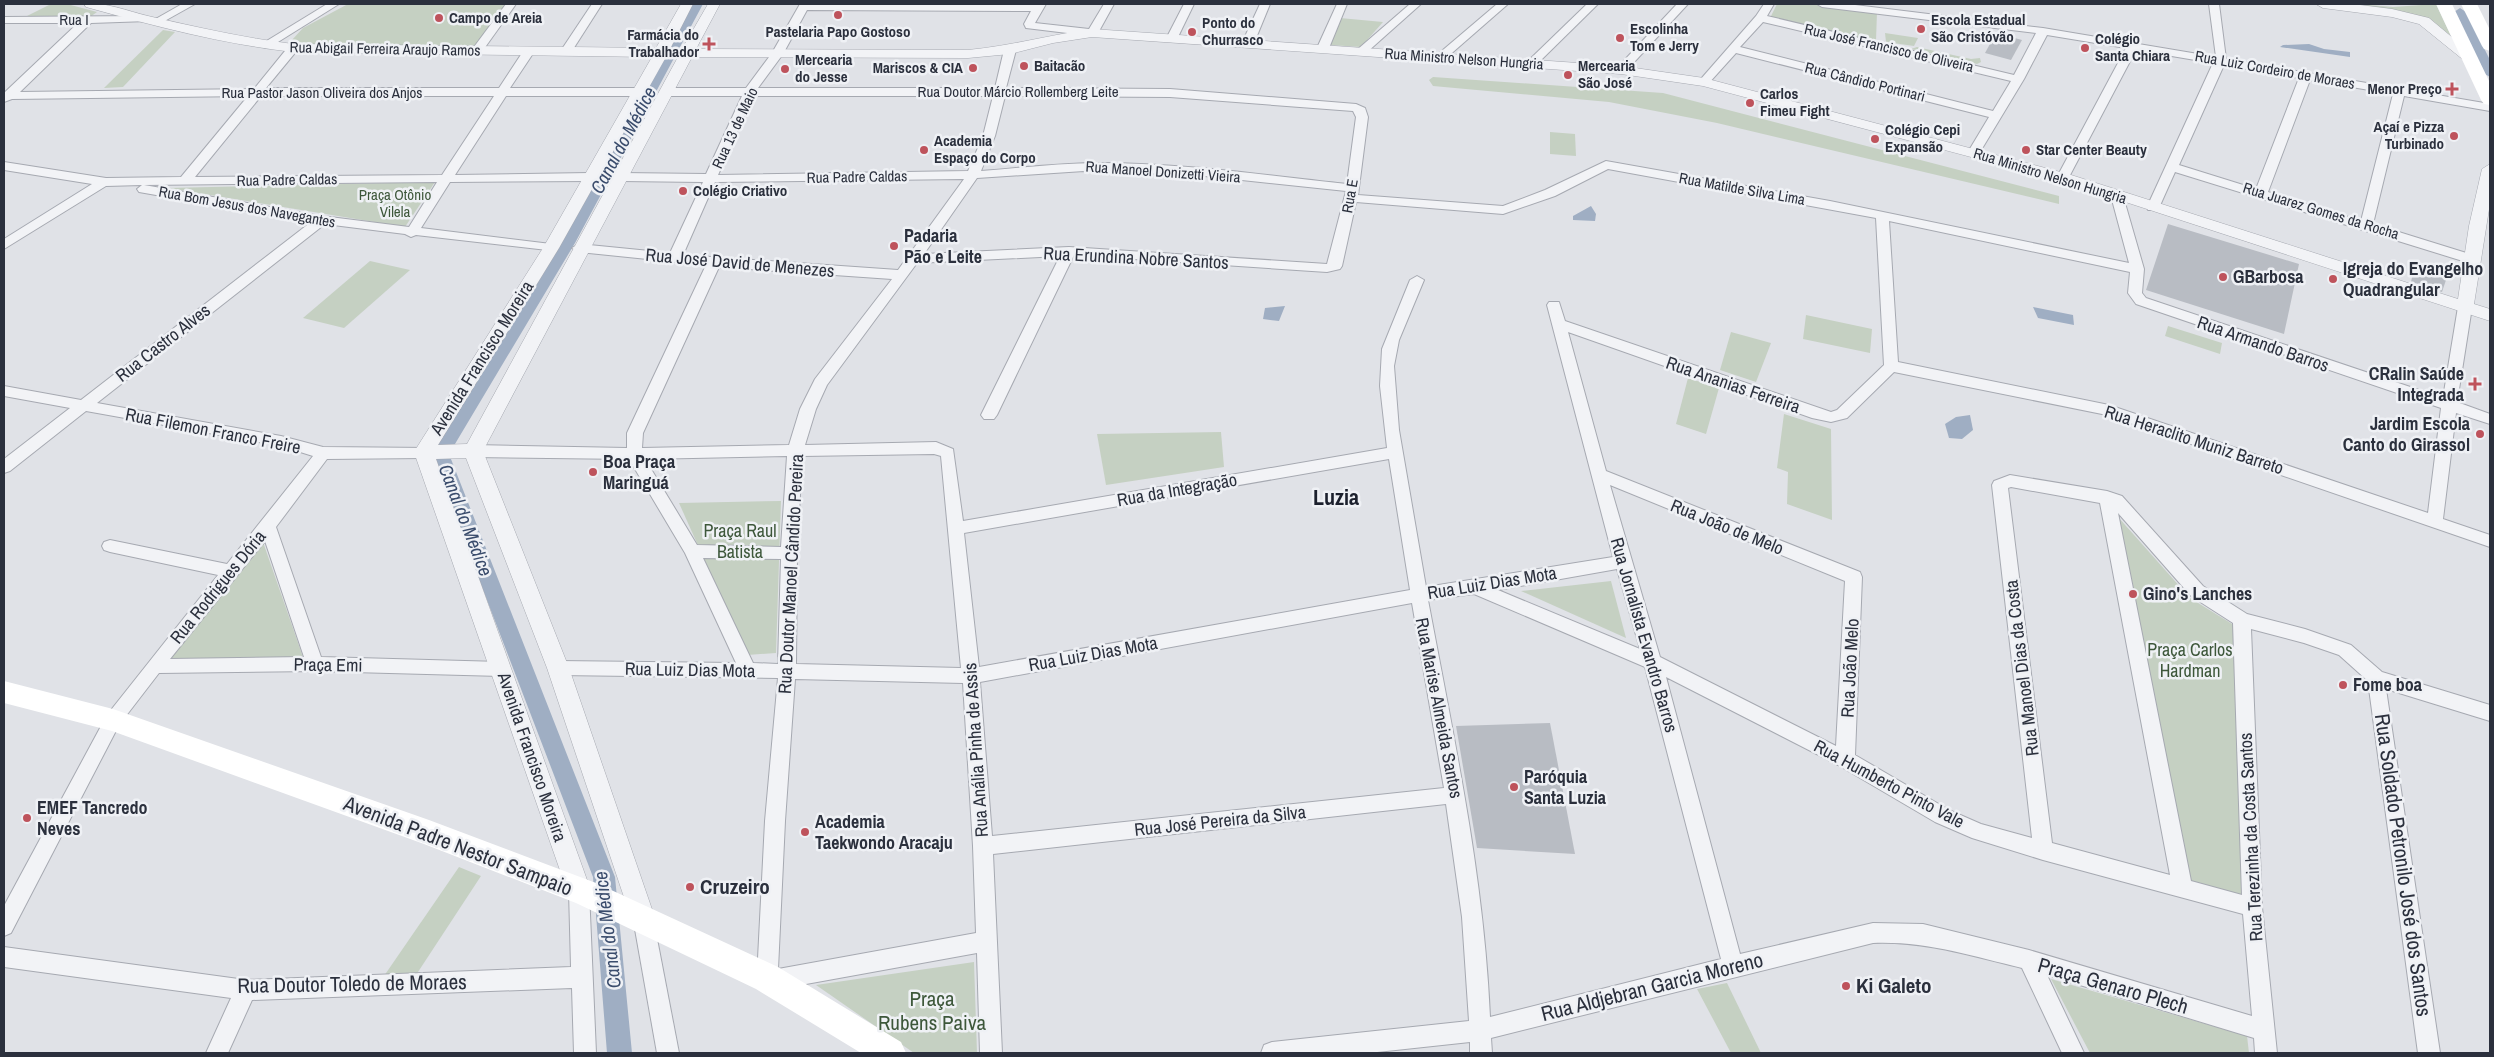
<svg xmlns="http://www.w3.org/2000/svg" width="2494" height="1057" font-family="'Archivo Narrow',sans-serif">
  <style>
    .green { fill: #c5d0c2 }
    .water { fill: #9faec3 }
    .lines { fill: none; stroke-linecap: round; stroke-linejoin: round }
    .canal { fill: #9faec3; fill-rule: evenodd }
    .building { fill: #b8bcc3 }
    .minor-casing { stroke: #a6a9b1; stroke-width: 2 }
    .tertiary-casing { stroke: #a6a9b1; stroke-width: 1 }
    .minor { fill: #f2f3f6; fill-rule: evenodd }
    .tertiary { fill: #f2f3f6; fill-rule: evenodd }
    .secondary { fill: #fff; fill-rule: evenodd }
    .poi-dot { fill: #be535c; stroke: #eff1f5; stroke-width: 2 }
    .labels { text-anchor: middle; stroke-width: 5; stroke-linejoin: round; paint-order: stroke }
    .far-poi-label { font-size: 15px; font-weight: bold; fill: #2b303d; stroke: #eff1f5; text-anchor: start }
    .far-street-label { font-size: 15px; fill: #2b303d; stroke: #eff1f5 }
    .far-park-label { font-size: 15px; fill: #3d573a; stroke: #eff1f5 }
    .poi-label { font-size: 18px; font-weight: bold; fill: #2b303d; stroke: #eff1f5; text-anchor: start }
    .street-label { font-size: 18px; fill: #2b303d; stroke: #eff1f5 }
    .park-label { font-size: 18px; fill: #3d573a; stroke: #eff1f5 }
    .water-label { font-size: 19px; font-style: italic; fill: #3a4c6c; stroke: #eff1f5 }
    .near-street-label { font-size: 21px; fill: #2b303d; stroke: #eff1f5 }
    .near-poi-label { font-size: 21px; font-weight: bold; fill: #2b303d; stroke: #eff1f5; text-anchor: start }
    .near-park-label { font-size: 21px; fill: #3d573a; stroke: #eff1f5 }
    .district-label { font-size: 22px; font-weight: bold; fill: #1d212e; stroke: #eff1f5 }
  </style>
  <rect width="100%" height="100%" fill="#e0e2e7"/>
  <!-- green -->
  <g class="green">
    <path d="M51,4h16l30,8 -7,5 -63,-1z"/>
    <path d="M348,4h161l-33,43 -182,-3 -2,-4 11,-12z"/>
    <path d="M1777,4h31l69,8 -1,29 -106,-23z"/>
    <path d="M2356,4l37,3 43,-3 15,32 -13,-10 -82,-20z"/>
    <path d="M1340,18l43,4 -22,25 -31,-2z"/>
    <path d="M163,30l12,2 -52,55 -19,1z"/>
    <path d="M1885,33l33,5 -4,8 -28,-4z"/>
    <path d="M1917,47l54,12 9,-1 1,4 -4,2 -66,-15z"/>
    <path d="M1433,77l230,16 396,103v8l-342,-81 -108,-21 -176,-16 -4,-6z"/>
    <path d="M1550,132l25,2 1,22 -26,-2z"/>
    <path d="M435,182l-30,45 -238,-39z"/>
    <path d="M370,261l40,9 -66,58 -41,-10z"/>
    <path d="M1806,315l66,14 -2,24 -67,-14z"/>
    <path d="M2168,326l54,17 -2,11 -55,-18z"/>
    <path d="M1731,332l40,11 -15,39 -36,-12z"/>
    <path d="M1688,378l31,10 -13,46 -30,-10z"/>
    <path d="M1784,414l47,15 1,91 -45,-16 1,-32 -11,-4z"/>
    <path d="M1221,432l3,35 -118,18 -9,-51z"/>
    <path d="M781,501l-5,152 -29,2 -68,-152z"/>
    <path d="M2110,508l80,90 47,29 13,277 -66,-19z"/>
    <path d="M263,542l40,115 -135,2z"/>
    <path d="M1611,581l15,57 -105,-47z"/>
    <path d="M459,867l22,9 -65,99 -32,1z"/>
    <path d="M974,962l3,91h-63l-98,-68z"/>
    <path d="M2051,979l196,57 2,17h-159z"/>
    <path d="M1727,983l34,70h-30l-34,-64z"/>
  </g>
  <!-- water -->
  <g class="water">
    <path d="M2309,44l15,5 26,3v5l-70,-10 3,-2z"/>
    <path d="M1591,206l5,8 -1,7 -22,-1v-4z"/>
    <path d="M1285,306l-6,15 -16,-2 2,-11z"/>
    <path d="M2033,307l40,8 1,10 -36,-7z"/>
    <path d="M1970,415l3,15 -11,9 -13,-1 -4,-14 11,-7z"/>
  </g>
  <g class="lines">
    <!-- canal -->
    <g class="canal">
      <path d="M691,4h12l-128,239 -126,211 166,423 17,176h-25l-14,-176 -162,-423 128,-211z"/>
      <path d="M2460,8l6,4 24,48v17l-7,-4 -29,-61z"/>
    </g>
  </g>
  <!-- building -->
  <g class="building">
    <path d="M1996,33l26,7 -11,20 -26,-7z"/>
    <path d="M2168,224l131,40 -15,70 -138,-44z"/>
    <path d="M2415,264l33,10 -6,18 -31,-10z"/>
    <path d="M1550,723l25,131 -98,-6 -21,-122z"/>
  </g>
  <g class="lines">
    <!-- minor casing -->
    <g class="minor-casing">
      <g id="minor">
        <path d="M182,4h13l-34,19 -4,1 -5,-3z"/>
        <path d="M327,4h12l-69,43 -4,1 -6,-3z"/>
        <path d="M506,4h10l-35,49h-8l-2,-2z"/>
        <path d="M592,4h10l-32,50h-8l-2,-2z"/>
        <path d="M800,4h246l-11,19 54,6 15,-25h10l-16,29 -6,3 -66,-8 -2,-4 7,-13 -224,-1 -24,44 -25,34h237l9,-38 6,-3 6,3 -10,38 164,1 186,15 9,4 3,9 -10,78 145,11 42,-16 61,-29 224,40 299,62 -18,-67 6,-4 6,4 21,73 -2,24 4,5 297,100 15,-91 7,-5 5,2 2,3 -15,95 33,12v10l-34,-11 -13,106 47,16v12l-383,-132 -213,-43 -47,46 -16,4 -19,-4 -244,-86 38,139 254,101 2,5 -7,178 94,55 32,14 51,14 -40,-353 2,-4 16,-6 97,16 15,5 81,90 44,28 58,15 46,16 31,27 108,33v16l-104,-32 54,364h-22l-50,-372 -29,-26 -35,-12 -53,-14 11,278 15,146h-22l-1,-15 -207,-63 37,78h-22l-40,-85c-51,-12 -96,-27 -149,-25l-382,95 1,15h-22v-11l-102,11h-107l3,-8 8,-3 197,-21 -7,-104 -16,-113 -453,50 9,199h-22l-3,-100 -204,37 -13,-5 -3,-7 8,-157 13,-143 -220,-3 -6,-2 -3,-5 3,-5 6,-2 178,2 -51,-110 -56,-94 -156,-2 -5,-2 -3,-4 3,-4 5,-2 154,3v-15l79,-168 -127,-13 -7,-4 7,-4 91,9 33,-71 -82,-1 -6,-4 6,-4 85,1 36,-78h-75l-6,-4 6,-4h79l26,-35zM753,96h240l-10,40 -15,35 -250,4zM1005,96l165,1 183,14 3,6 -9,67c-83,-9 -165,-21 -248,-21 -39,0 -79,5 -118,8l14,-35zM1608,169l268,49 8,147 -47,45 -6,2 -266,-91 -6,-19h-10l-2,3 66,252 -187,30 -27,-157 -5,-64 5,-26 25,-60 -7,-4 -7,4 -28,69 -2,37 7,62 -424,73 -10,-72 -17,-7 -131,3 11,-36 11,-24 90,-122 143,-7 -79,159 3,4h10l3,-4 77,-160 253,17 13,-3 2,-3 14,-64 147,12 52,-18zM1084,171l111,4 151,16 -19,73 -258,-17 -145,7 53,-76zM964,179l-66,91 -215,-15 32,-73zM1889,221l241,51 -2,21 8,11 305,104 -13,105 -319,-108 -211,-43zM719,267l173,12 -77,100 -15,30 -11,36 -147,3 1,-15zM934,454l7,2 20,212 -165,-4 1,-111 5,-97zM787,456l-6,91 -84,-2 -52,-86zM1389,459l21,131 -431,77 -15,-134zM1610,485l235,96 -9,165 -176,-89zM2011,487l89,16 70,372 -118,-32 -44,-355zM2118,513l73,83 42,27 9,272 -51,-14zM703,558l78,1 -3,105 -25,-1zM1617,569l23,80 -142,-59zM1474,594l171,73 76,292 -231,58c-6,-141 -36,-278 -62,-417zM1412,603l32,185 -452,48 -12,-154zM1666,677l172,88 97,57 37,16 71,22 200,54 9,102 -223,-66 -106,-26 -50,-1 -133,31zM795,679l168,4 10,163 3,87 -198,36 7,-148z"/>
        <path d="M1184,4h10l-17,35h-8l-2,-2z"/>
        <path d="M1260,4h10l-16,39 -2,2h-8l-2,-2z"/>
        <path d="M1337,4h10l-18,44 -6,3 -4,-1 -2,-2z"/>
        <path d="M1410,4h11l-55,49h-8v-4z"/>
        <path d="M1497,4h11l-63,55h-8v-4z"/>
        <path d="M1587,4h11l-63,62h-8v-4z"/>
        <path d="M1677,4h11l-63,68h-8v-4z"/>
        <path d="M1764,4h10l-7,12 247,59 22,-42 -214,-26 -5,-3h30l196,24 173,29 -7,-53h10l7,55 264,45v7l-86,-15 -31,128 103,32 2,3 -2,3h-10l-291,-90 -17,38h-10l-1,-3 66,-144 -77,-13 -67,127 -6,4 -6,-4 69,-129 -79,-13 -23,44 -44,73 -6,4 -6,-4 21,-35 -253,-64 -28,31h-8v-4l56,-64zM1763,22l248,59 -18,30 -253,-64zM2224,65l75,13 -43,111 -77,-24zM2310,80l83,14 -32,127 -93,-29z"/>
        <path d="M144,16l5,3 -1,2 -57,2 -71,69 234,-3 35,-43 4,-1 6,3 -33,40h233l25,-38 4,-1 6,3 -24,36h130l6,4 -6,4h-134l-51,79 135,-2 6,4 -6,4 -140,1 -29,46 130,16 7,4 -2,3 -140,-16 -5,2 -6,-3 -80,-10 -228,179 184,33 42,11 106,1 3,4 -3,4 -5,2 -97,1 -51,68 45,130 180,5 6,2 3,5 -3,5 -6,2 -186,-5 -156,2 -40,52 -108,208 -7,3v-30l103,-191 111,-140 -108,-23 -6,-2 -2,-4 2,-4 6,-2 117,24 86,-108 -32,-10 -195,-35 -76,60 -6,2v-14l66,-51 -66,-12v-10l77,14 230,-178 -172,-30 -2,-3 5,-4 -36,1 -102,63v-10l88,-55 -88,-14v-8l102,16 75,-1 67,-81 -236,3 -8,3v-9l74,-70h-74v-6zM261,96h233l-52,79 -247,2zM437,182l-28,45 -87,-11 -178,-31zM265,541l39,116 -134,2z"/>
        <path d="M579,882l7,2 3,7 7,162h-22l-2,-65 -320,12 -24,53h-22l25,-55 -227,-31v-20l242,33 325,-13 -2,-76 3,-7z"/>
        <path d="M643,908l7,3 3,7 26,135h-22l-24,-135 3,-7z"/>
      </g>
    </g>
    <!-- tertiary casing -->
    <g class="tertiary-casing">
      <g id="tertiary">
        <path d="M84,4c23,-2 43,7 64,12 48,11 96,22 145,28l363,4 25,-44h12l-23,45h12l26,-45h12l-24,45 272,1c42,-4 82,-15 124,-21l529,37 83,12 364,96 390,125 11,-73 13,-57 8,-5v39l-16,101 16,5v12l-432,-141 -355,-94 -82,-12 -529,-37 -39,6 -43,11 -42,4 -276,-1 -209,394 86,217 86,250 -3,8 -9,4 -9,-4 -3,-8 -84,-250 -81,-210 -30,1 155,432 -3,8 -9,3 -9,-3 -156,-447 129,-204 109,-191 -359,-5c-70,-8 -139,-26 -207,-45zM666,57h12l-211,387 -29,1 121,-197z"/>
        <path d="M2316,4h36l40,5 37,9 49,41 -2,3h-10l-47,-38 -27,-7 -69,-9z"/>
      </g>
    </g>
    <!-- minor -->
    <use href="#minor" class="minor"/>
    <!-- tertiary -->
    <use href="#tertiary" class="tertiary"/>
    <!-- secondary -->
    <g class="secondary">
      <path d="M2436,4h16l38,79v22l-6,-1 -3,-4z"/>
      <path d="M2461,4h16l13,26v21l-6,-2 -2,-3z"/>
      <path d="M4,681l109,28 316,111 167,63 182,84 123,75 5,11h-45l-105,-64 -180,-86 -152,-59 -312,-113 -108,-28z"/>
    </g>
  </g>
  <!-- markers -->
  <g class="poi-dot">
    <circle cx="838" cy="15" r="5"/>
    <circle cx="439" cy="18" r="5"/>
    <circle cx="1921" cy="29" r="5"/>
    <circle cx="1192" cy="32" r="5"/>
    <circle cx="1620" cy="38" r="5"/>
    <path d="M706.5 36.5h5v5h5v5h-5v5h-5v-5h-5v-5h5z"/>
    <circle cx="2085" cy="48" r="5"/>
    <circle cx="1024" cy="66" r="5"/>
    <circle cx="973" cy="68" r="5"/>
    <circle cx="785" cy="69" r="5"/>
    <circle cx="1568" cy="75" r="5"/>
    <path d="M2449.5 81.5h5v5h5v5h-5v5h-5v-5h-5v-5h5z"/>
    <circle cx="1750" cy="103" r="5"/>
    <circle cx="2454" cy="136" r="5"/>
    <circle cx="1875" cy="139" r="5"/>
    <circle cx="924" cy="150" r="5"/>
    <circle cx="2026" cy="150" r="5"/>
    <circle cx="683" cy="191" r="5"/>
    <circle cx="894" cy="246" r="5"/>
    <circle cx="2223" cy="277" r="5"/>
    <circle cx="2333" cy="279" r="5"/>
    <path d="M2472.5 376.5h5v5h5v5h-5v5h-5v-5h-5v-5h5z"/>
    <circle cx="2480" cy="434" r="5"/>
    <circle cx="593" cy="472" r="5"/>
    <circle cx="2133" cy="594" r="5"/>
    <circle cx="2343" cy="685" r="5"/>
    <circle cx="1514" cy="787" r="5"/>
    <circle cx="27" cy="818" r="5"/>
    <circle cx="805" cy="832" r="5"/>
    <circle cx="690" cy="887" r="5"/>
    <circle cx="1846" cy="986" r="5"/>
  </g>
  <g class="labels">
    <!-- far-poi labels -->
    <g class="far-poi-label">
      <text x="449" y="23">Campo de Areia</text>
      <text x="1931" y="25">Escola Estadual<tspan x="1931" dy="17">São Cristóvão</tspan></text>
      <text x="1202" y="28">Ponto do<tspan x="1202" dy="17">Churrasco</tspan></text>
      <text x="1630" y="34">Escolinha<tspan x="1630" dy="17">Tom e Jerry</tspan></text>
      <text x="838" y="37" text-anchor="middle">Pastelaria Papo Gostoso</text>
      <text x="699" y="40" text-anchor="end">Farmácia do<tspan x="699" dy="17">Trabalhador</tspan></text>
      <text x="2095" y="44">Colégio<tspan x="2095" dy="17">Santa Chiara</tspan></text>
      <text x="795" y="65">Mercearia<tspan x="795" dy="17">do Jesse</tspan></text>
      <text x="1034" y="71">Baitacão</text>
      <text x="1578" y="71">Mercearia<tspan x="1578" dy="17">São José</tspan></text>
      <text x="963" y="73" text-anchor="end">Mariscos &amp; CIA</text>
      <text x="2442" y="94" text-anchor="end">Menor Preço</text>
      <text x="1760" y="99">Carlos<tspan x="1760" dy="17">Fimeu Fight</tspan></text>
      <text x="2444" y="132" text-anchor="end">Açaí e Pizza<tspan x="2444" dy="17">Turbinado</tspan></text>
      <text x="1885" y="135">Colégio Cepi<tspan x="1885" dy="17">Expansão</tspan></text>
      <text x="934" y="146">Academia<tspan x="934" dy="17">Espaço do Corpo</tspan></text>
      <text x="2036" y="155">Star Center Beauty</text>
      <text x="693" y="196">Colégio Criativo</text>
    </g>
    <!-- far-street labels -->
    <g class="far-street-label">
      <text x="74" y="25">Rua I</text>
      <text transform="translate(1889 48) rotate(13)" y="5">Rua José Francisco de Oliveira</text>
      <text transform="translate(385 49) rotate(1)" y="5">Rua Abigail Ferreira Araujo Ramos</text>
      <text transform="translate(1464 59) rotate(4)" y="5">Rua Ministro Nelson Hungria</text>
      <text transform="translate(2275 70) rotate(10)" y="5">Rua Luiz Cordeiro de Moraes</text>
      <text transform="translate(1865 82) rotate(14)" y="5">Rua Cândido Portinari</text>
      <text x="1018" y="97">Rua Doutor Márcio Rollemberg Leite</text>
      <text x="322" y="98">Rua Pastor Jason Oliveira dos Anjos</text>
      <text transform="translate(735 128) rotate(-65)" y="5">Rua 13 de Maio</text>
      <text transform="translate(1163 172) rotate(4)" y="5">Rua Manoel Donizetti Vieira</text>
      <text transform="translate(2050 176) rotate(17)" y="5">Rua Ministro Nelson Hungria</text>
      <text transform="translate(857 177) rotate(-1)" y="5">Rua Padre Caldas</text>
      <text transform="translate(287 180) rotate(-1)" y="5">Rua Padre Caldas</text>
      <text transform="translate(1742 189) rotate(10)" y="5">Rua Matilde Silva Lima</text>
      <text transform="translate(1350 196) rotate(-80)" y="5">Rua E</text>
      <text transform="translate(247 207) rotate(10)" y="5">Rua Bom Jesus dos Navegantes</text>
      <text transform="translate(2321 211) rotate(17)" y="5">Rua Juarez Gomes da Rocha</text>
    </g>
    <!-- far-park labels -->
    <g class="far-park-label">
      <text x="395" y="200">Praça Otônio<tspan x="395" dy="17">Vilela</tspan></text>
    </g>
    <!-- poi labels -->
    <g class="poi-label">
      <text x="904" y="242">Padaria<tspan x="904" dy="21">Pão e Leite</tspan></text>
      <text x="2343" y="275">Igreja do Evangelho<tspan x="2343" dy="21">Quadrangular</tspan></text>
      <text x="2233" y="283">GBarbosa</text>
      <text x="2464" y="380" text-anchor="end">CRalin Saúde<tspan x="2464" dy="21">Integrada</tspan></text>
      <text x="2470" y="430" text-anchor="end">Jardim Escola<tspan x="2470" dy="21">Canto do Girassol</tspan></text>
      <text x="603" y="468">Boa Praça<tspan x="603" dy="21">Maringuá</tspan></text>
      <text x="2143" y="600">Gino's Lanches</text>
      <text x="2353" y="691">Fome boa</text>
      <text x="1524" y="783">Paróquia<tspan x="1524" dy="21">Santa Luzia</tspan></text>
      <text x="37" y="814">EMEF Tancredo<tspan x="37" dy="21">Neves</tspan></text>
      <text x="815" y="828">Academia<tspan x="815" dy="21">Taekwondo Aracaju</tspan></text>
    </g>
    <!-- street labels -->
    <g class="street-label">
      <text transform="translate(1136 258) rotate(3)" y="6">Rua Erundina Nobre Santos</text>
      <text transform="translate(740 263) rotate(5)" y="6">Rua José David de Menezes</text>
      <text transform="translate(163 343) rotate(-38)" y="6">Rua Castro Alves</text>
      <text transform="translate(2263 344) rotate(19)" y="6">Rua Armando Barros</text>
      <text transform="translate(482 358) rotate(-58)" y="6">Avenida Francisco Moreira</text>
      <text transform="translate(1733 385) rotate(19)" y="6">Rua Ananias Ferreira</text>
      <text transform="translate(213 431) rotate(11)" y="6">Rua Filemon Franco Freire</text>
      <text transform="translate(2194 440) rotate(18)" y="6">Rua Heraclito Muniz Barreto</text>
      <text transform="translate(1177 490) rotate(-10)" y="6">Rua da Integração</text>
      <text transform="translate(1727 527) rotate(22)" y="6">Rua João de Melo</text>
      <text transform="translate(791 574) rotate(-87)" y="6">Rua Doutor Manoel Cândido Pereira</text>
      <text transform="translate(1492 583) rotate(-9)" y="6">Rua Luiz Dias Mota</text>
      <text transform="translate(218 587) rotate(-51)" y="6">Rua Rodrigues Dória</text>
      <text transform="translate(1644 635) rotate(74)" y="6">Rua Jornalista Evandro Barros</text>
      <text transform="translate(1093 654) rotate(-10)" y="6">Rua Luiz Dias Mota</text>
      <text transform="translate(328 665) rotate(1)" y="6">Praça Emi</text>
      <text transform="translate(1850 668) rotate(-87)" y="6">Rua João Melo</text>
      <text transform="translate(2022 668) rotate(-97)" y="6">Rua Manoel Dias da Costa</text>
      <text transform="translate(690 670) rotate(1)" y="6">Rua Luiz Dias Mota</text>
      <text transform="translate(1439 708) rotate(79)" y="6">Rua Marise Almeida Santos</text>
      <text transform="translate(976 750) rotate(-94)" y="6">Rua Anália Pinha de Assis</text>
      <text transform="translate(532 757) rotate(71)" y="6">Avenida Francisco Moreira</text>
      <text transform="translate(1889 784) rotate(28)" y="6">Rua Humberto Pinto Vale</text>
      <text transform="translate(1220 821) rotate(-6)" y="6">Rua José Pereira da Silva</text>
      <text transform="translate(2251 837) rotate(-93)" y="6">Rua Terezinha da Costa Santos</text>
    </g>
    <!-- park labels -->
    <g class="park-label">
      <text x="740" y="537">Praça Raul<tspan x="740" dy="21">Batista</tspan></text>
      <text x="2190" y="656">Praça Carlos<tspan x="2190" dy="21">Hardman</tspan></text>
    </g>
    <!-- water labels -->
    <g class="water-label">
      <text transform="translate(623 140) rotate(-62)" y="7">Canal do Médice</text>
      <text transform="translate(466 520) rotate(69)" y="7">Canal do Médice</text>
      <text transform="translate(607 930) rotate(-97)" y="7">Canal do Médice</text>
    </g>
    <!-- near-street labels -->
    <g class="near-street-label">
      <text transform="translate(458 846) rotate(21)" y="7">Avenida Padre Nestor Sampaio</text>
      <text transform="translate(2403 865) rotate(82)" y="7">Rua Soldado Petronilo José dos Santos</text>
      <text transform="translate(352 984) rotate(-1)" y="7">Rua Doutor Toledo de Moraes</text>
      <text transform="translate(2113 986) rotate(16)" y="7">Praça Genaro Plech</text>
      <text transform="translate(1652 987) rotate(-14)" y="7">Rua Aldjebran Garcia Moreno</text>
    </g>
    <!-- near-poi labels -->
    <g class="near-poi-label">
      <text x="700" y="894">Cruzeiro</text>
      <text x="1856" y="993">Ki Galeto</text>
    </g>
    <!-- near-park labels -->
    <g class="near-park-label">
      <text x="932" y="1006">Praça<tspan x="932" dy="24">Rubens Paiva</tspan></text>
    </g>
    <!-- district labels -->
    <g class="district-label">
      <text x="1336" y="505">Luzia</text>
    </g>
  </g>
  <!-- border -->
  <rect width="2494" height="1057" fill="none" stroke="#2b303d" stroke-width="10"/>
</svg>
